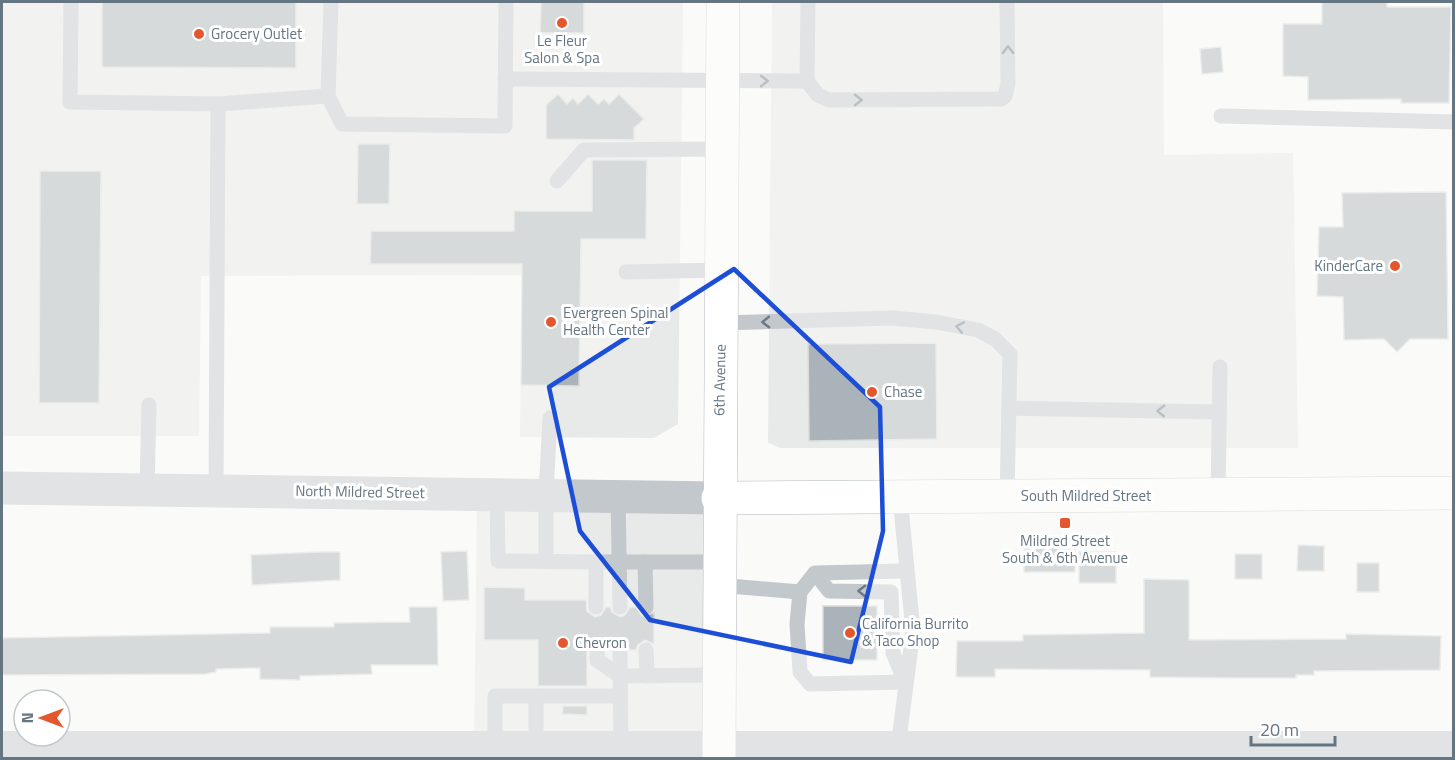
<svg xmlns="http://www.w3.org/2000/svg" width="1455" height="760" font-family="'Titillium Web',sans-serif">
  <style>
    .built { fill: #e8e9e9 }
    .building { fill: #aab3b9; stroke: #dcdcda; stroke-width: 1.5 }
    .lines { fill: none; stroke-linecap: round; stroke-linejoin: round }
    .secondary-casing { stroke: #b3babf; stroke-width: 34 }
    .service { stroke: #c3c8cc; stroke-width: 15 }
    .minor { stroke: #c3c8cc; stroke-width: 32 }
    .tertiary { stroke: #c3c8cc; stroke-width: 33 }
    .secondary { stroke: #fff; stroke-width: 33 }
    .oneway { stroke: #6a7a87 }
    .marked { fill: none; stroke: #1d4ed8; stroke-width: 4.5; stroke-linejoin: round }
    .poi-dot { fill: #e4572e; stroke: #fff; stroke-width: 2 }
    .labels { text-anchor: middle; stroke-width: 6; stroke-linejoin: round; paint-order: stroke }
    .poi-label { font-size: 15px; fill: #657683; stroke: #fff; text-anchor: start }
    .street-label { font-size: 15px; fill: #657683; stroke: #fff }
  </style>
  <rect width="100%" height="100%" fill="#fafaf8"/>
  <!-- built -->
  <g class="built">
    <path d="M2,2h681l-5,422 -24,14 -134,-1 2,-162 -321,1 -2,160h-197z"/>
    <path d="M772,2h391l1,153 129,-2 5,295h-517l-13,-5z"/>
    <path d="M477,493l241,5 1,260h-245z"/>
  </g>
  <!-- building -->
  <g class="building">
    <path d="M102,2h194v66l-194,-1z"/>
    <path d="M541,2h43v31h-44z"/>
    <path d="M1322,2h65v5h64l-2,96h-48v-4l-93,1v-23l-25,-1v-52h39z"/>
    <path d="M1221,47l2,25 -21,2 -2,-25z"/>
    <path d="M558,94l9,10 6,-6 5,6 10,-10 10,10 6,-5 5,5 10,-10 25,25 -10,9v12l-88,-1v-34z"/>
    <path d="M358,144h32l-1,60h-32z"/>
    <path d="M592,160h55l-1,79h-65l-2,147 -58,-1 1,-121h-152l1,-33h143v-20h78z"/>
    <path d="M40,171h61l-2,232h-60z"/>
    <path d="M1446,192l2,147h-38l-13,13 -13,-13 -40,1 -1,-43 -26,-1 2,-69h24l-1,-34z"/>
    <path d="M936,343l1,96 -128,2 -1,-97z"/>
    <path d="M1025,545h34v3h16v24h-51z"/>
    <path d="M1298,545l26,1v25h-27z"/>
    <path d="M467,551l2,49 -26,1 -2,-49z"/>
    <path d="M319,552h21v28l-88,5 -1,-30z"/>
    <rect x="1079" y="552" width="37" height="31"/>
    <rect x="1235" y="554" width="27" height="25"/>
    <rect x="1357" y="563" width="22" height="29"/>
    <path d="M1144,579l45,1v60l157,-1v-5l95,2 -1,34 -126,1v4h-18v3h-64l-82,-1v-7l-155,-1v8h-39l1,-36h66v-6l121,-2z"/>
    <path d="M484,587l41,1v12h61l1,11 8,6 6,-2 5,-8h4l2,5 8,5 5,-2 5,-8h6l6,9 12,-3v31l-9,-4 -7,5 -2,5h-6l-5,-8 -6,-2 -7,5 -2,5h-3l-5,-8 -9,-1 -6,9v36h-49v-46h-54z"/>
    <rect x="823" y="606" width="54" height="54"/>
    <path d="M409,607h28l1,58h-67l1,9 -72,2v4l-40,-1v-11l-44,1v3l-11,2 -203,1v-37l268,-5v-6h64v-4l76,-1z"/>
    <path d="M563,706h24v9l-25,-1z"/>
  </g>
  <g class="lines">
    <!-- secondary casing -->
    <g class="secondary-casing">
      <g id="secondary">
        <path d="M718,498l736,-5"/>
        <path d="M719,758l4,-756"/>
      </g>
    </g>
    <!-- service -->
    <g class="service">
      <path d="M71,2l-1,100 148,2 110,-8"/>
      <path d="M331,2l-3,94 14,28 163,2 1,-124"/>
      <path d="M808,2l-1,79 11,14 11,5 172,-1 4,-3 3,-12 -1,-82"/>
      <path d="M505,79l302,2"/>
      <path d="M1221,116l233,6"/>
      <path d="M557,181l27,-31 138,-1"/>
      <path d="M626,272l95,-2"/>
      <path d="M720,323l172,-5 44,4 42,8 17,9 15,15 -3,143"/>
      <path d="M1009,408l210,4"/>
      <path d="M147,489l2,-84"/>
      <path d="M216,490l2,-386"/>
      <path d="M497,493l1,68 98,1"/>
      <path d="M1218,495l2,-128"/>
      <path d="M618,496l2,111"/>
      <path d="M546,561v-67l4,-76"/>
      <path d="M645,562l1,45"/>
      <path d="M815,573l14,18 62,1 2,61 12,29 -95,2 -10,-12 -3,-48 3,-32 15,-19 90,-2"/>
      <path d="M718,585l82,7"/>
      <path d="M596,607v-45h122"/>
      <path d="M597,650v10l23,16 98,-1"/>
      <path d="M620,650l1,97"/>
      <path d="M646,650l1,26"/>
      <path d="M536,696h84"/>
      <path d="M495,747v-51h41v51"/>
      <path d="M898,747l15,-116 -13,-134"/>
    </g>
    <!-- minor -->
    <path class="minor" d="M2,747h1452"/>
    <!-- tertiary -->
    <path class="tertiary" d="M2,488l716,10"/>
    <!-- secondary -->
    <use href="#secondary" class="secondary"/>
  </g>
  <!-- one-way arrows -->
  <defs><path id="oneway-chevron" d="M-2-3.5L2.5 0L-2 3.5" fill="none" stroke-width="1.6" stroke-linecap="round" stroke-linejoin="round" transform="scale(1.5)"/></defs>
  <g class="oneway">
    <use href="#oneway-chevron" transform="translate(1008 50) rotate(-91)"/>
    <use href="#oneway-chevron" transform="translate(764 81)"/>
    <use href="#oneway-chevron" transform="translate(858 100)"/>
    <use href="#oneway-chevron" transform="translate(766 322) rotate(179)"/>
    <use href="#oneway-chevron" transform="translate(960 327) rotate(-169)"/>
    <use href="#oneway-chevron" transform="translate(1161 411) rotate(-179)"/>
    <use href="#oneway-chevron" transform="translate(862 591) rotate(-179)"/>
  </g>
  <!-- marked area -->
  <path d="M0 0H1455V760H0ZM734,269l146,138 3,124 -32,131 -201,-42 -70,-89 -31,-144z" fill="#fafaf8" fill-opacity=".55" fill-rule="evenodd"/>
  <path class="marked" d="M734,269l146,138 3,124 -32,131 -201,-42 -70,-89 -31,-144z"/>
  <!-- markers -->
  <g class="poi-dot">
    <circle cx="562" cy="23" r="6"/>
    <circle cx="199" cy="34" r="6"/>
    <circle cx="1395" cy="266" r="6"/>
    <circle cx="551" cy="322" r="6"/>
    <circle cx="872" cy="392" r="6"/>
    <rect x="1059" y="517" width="12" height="12" rx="3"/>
    <circle cx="850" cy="633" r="6"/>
    <circle cx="563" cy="643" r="6"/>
  </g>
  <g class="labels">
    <!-- poi labels -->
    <g class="poi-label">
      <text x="211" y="39">Grocery Outlet</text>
      <text x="562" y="46" text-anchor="middle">Le Fleur<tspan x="562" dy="17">Salon &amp; Spa</tspan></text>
      <text x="1383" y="271" text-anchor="end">KinderCare</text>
      <text x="563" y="318">Evergreen Spinal<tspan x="563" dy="17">Health Center</tspan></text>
      <text x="884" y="397">Chase</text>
      <text x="1065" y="546" text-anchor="middle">Mildred Street<tspan x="1065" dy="17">South &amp; 6th Avenue</tspan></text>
      <text x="862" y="629">California Burrito<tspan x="862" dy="17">&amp; Taco Shop</tspan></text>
      <text x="575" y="648">Chevron</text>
    </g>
    <!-- street labels -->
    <g class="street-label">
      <text transform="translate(720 380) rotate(-89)" y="5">6th Avenue</text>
      <text transform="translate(360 492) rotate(1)" y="5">North Mildred Street</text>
      <text x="1086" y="501">South Mildred Street</text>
    </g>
  </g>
  <!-- border -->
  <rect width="1455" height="760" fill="none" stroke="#657683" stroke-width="6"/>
  <!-- north arrow -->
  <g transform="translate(42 718) rotate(270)"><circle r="28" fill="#ffffff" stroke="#c1c8cd" stroke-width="1.5"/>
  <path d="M0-4.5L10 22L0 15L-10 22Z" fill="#e4572e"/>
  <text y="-9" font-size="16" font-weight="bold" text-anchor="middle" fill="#657683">N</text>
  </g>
  <!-- scale -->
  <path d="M1251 736v9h84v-9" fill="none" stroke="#657683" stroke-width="3"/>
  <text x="1260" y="736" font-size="18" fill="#657683" stroke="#ffffff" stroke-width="4.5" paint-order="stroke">20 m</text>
</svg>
